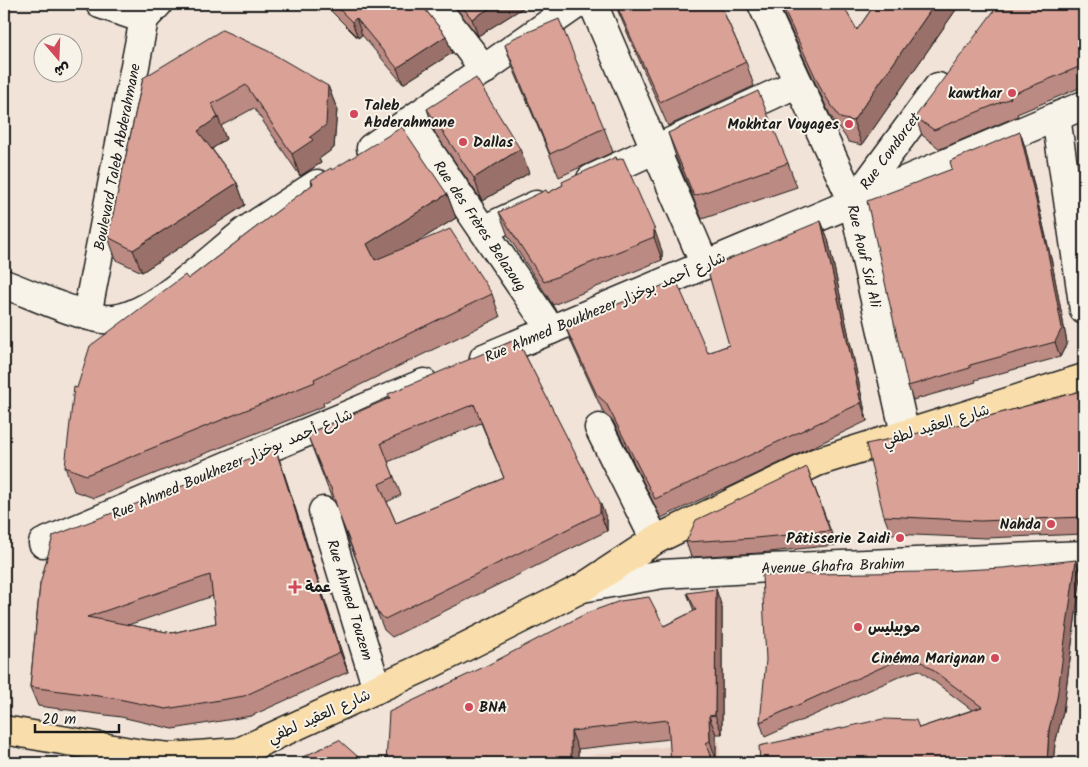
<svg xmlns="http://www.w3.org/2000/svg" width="1088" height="767" font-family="Kalam,'Playpen Sans Arabic',sans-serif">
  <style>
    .built { fill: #eacfc4 }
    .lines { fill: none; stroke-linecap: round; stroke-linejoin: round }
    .minor-casing { stroke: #1c1c1c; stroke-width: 31 }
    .major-casing { stroke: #1c1c1c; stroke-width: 31 }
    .minor { stroke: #f7f3e8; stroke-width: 28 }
    .major { stroke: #f9deab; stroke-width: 28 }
    .wall { fill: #bb8a82; stroke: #1c1c1c; fill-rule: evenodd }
    .shaded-wall { fill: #99716a; stroke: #1c1c1c }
    .building { fill: #daa197; stroke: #1c1c1c; fill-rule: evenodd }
    .poi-dot { fill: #d1495b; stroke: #f7f3e8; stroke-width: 2 }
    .labels { text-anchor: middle; stroke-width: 4; stroke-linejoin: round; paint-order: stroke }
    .poi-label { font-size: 15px; font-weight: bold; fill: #1c1c1c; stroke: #f7f3e8; text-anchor: end }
    .street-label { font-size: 15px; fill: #1c1c1c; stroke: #f7f3e8 }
  </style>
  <rect width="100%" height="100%" fill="#f1e3d8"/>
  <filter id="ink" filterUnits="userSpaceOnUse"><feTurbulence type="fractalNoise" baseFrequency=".02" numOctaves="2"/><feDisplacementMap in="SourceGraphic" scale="10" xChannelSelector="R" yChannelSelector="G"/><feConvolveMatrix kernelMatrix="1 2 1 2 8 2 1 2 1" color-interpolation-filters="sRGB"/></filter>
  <g filter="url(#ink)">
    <!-- built -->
    <path class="built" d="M720,741v22h-176l10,-4z"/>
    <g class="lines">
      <!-- minor casing -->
      <g class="minor-casing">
        <g id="minor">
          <path d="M100,4l44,15"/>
          <path d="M434,4l51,66"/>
          <path d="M593,4l112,261"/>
          <path d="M762,4l91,198 52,232"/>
          <path d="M1056,117l28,193"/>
          <path d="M410,123l141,207"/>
          <path d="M371,148l206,-144"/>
          <path d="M591,179l207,-96"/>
          <path d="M854,201l84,-114"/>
          <path d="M483,230l53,-25"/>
          <path d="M4,284c27,10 74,32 100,35 43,5 108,-63 143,-89 23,-16 47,-31 70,-46"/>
          <path d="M87,315l57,-296 14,-15"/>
          <path d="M484,358l600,-253"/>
          <path d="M599,428l56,112"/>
          <path d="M323,511l54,178"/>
          <path d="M43,543l381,-160"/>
          <path d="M582,588l81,-14 106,-6 315,-13"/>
        </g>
      </g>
      <!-- major casing -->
      <g class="major-casing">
        <path id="major" d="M4,730l138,24 28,3 69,-5 190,-87 153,-77 73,-48 162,-78 267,-84"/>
      </g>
      <!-- minor -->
      <use href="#minor" class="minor"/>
      <!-- major -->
      <use href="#major" class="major"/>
    </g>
    <!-- wall -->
    <g class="wall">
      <path d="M324,4h97l25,32 6,17 -49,31 -41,-49 -4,3z"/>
      <path d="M453,4h76l-51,32z"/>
      <path d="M615,4h105l26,58 8,24 -86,40 -48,-110z"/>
      <path d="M779,4h63l15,26 18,-26h85l-98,141 -13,-3 -19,-27z"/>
      <path d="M1084,4v82l-67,28 1,2 -78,33 -18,-14 -7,-18z"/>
      <path d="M505,45l99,83 9,24 -54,25 -46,-109z"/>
      <path d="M143,78l185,8 9,23 -3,39 -15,11 2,4 -21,13 -46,-68 -33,18 5,13 -14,10 25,34 8,22 -103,67 -26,-12 -8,-23z"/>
      <path d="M427,109l102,64 -47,28 -47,-68z"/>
      <path d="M1020,132l5,15 27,116 15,80 -7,14 -85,23 1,2 -63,18 -5,-14 44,-217z"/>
      <path d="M668,133l120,30 9,24 -95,32 -26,-62z"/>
      <path d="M616,157l46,94v9l-109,45 -45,-69 -9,-24 49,-19z"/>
      <path d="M332,170l115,24 9,24 -41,25 77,51 8,23 -177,86 1,3 -230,92 -20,-7 -9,-24 123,-188 124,-94 -1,-5z"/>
      <path d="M821,221l7,18 39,182 -144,69v-1l-62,29 -48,-97 -9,-7 -32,-70 -7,-18 143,27 21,-8z"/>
      <path d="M517,339l90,181v11l-215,106 -8,-7 -37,-94 -11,-32 -4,-5 -25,-65zM481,423l23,55 -108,45 -9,-21 14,-7 -13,-33z"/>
      <path d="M1084,390v144l-98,4 -95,-4 -7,-18 73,-91z"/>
      <path d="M282,467l66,205 -97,44 -78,13 -52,-12 -83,-11 -8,-19 10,-103zM213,596l3,27 -44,10 -44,-8z"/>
      <path d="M807,467l29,78 -76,8 -69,4 -5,-15z"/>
      <path d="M1081,575l-18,137 -8,32 -2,19h-293l159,-35 53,-18 -53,-40 -16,5 -138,62 -5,-15z"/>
      <path d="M687,593l35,14v127h-6v25l-4,2 1,2h-42l-1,-24 -92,10v14h-192l308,-152z"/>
    </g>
    <!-- shaded-wall -->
    <g class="shaded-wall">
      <path d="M497,4h32l-51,32 -6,-17z"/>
      <path d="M935,4h25l-98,141 -9,-24z"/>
      <path d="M356,18l6,17 -4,3 -6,-16z"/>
      <path d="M446,36l6,17 -49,31 -6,-16z"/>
      <path d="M328,86l9,23 -3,39 -15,11 2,4 -21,13 -8,-22z"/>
      <path d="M218,117l8,22 -20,14 -8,-22z"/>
      <path d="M1020,132l5,15 27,116 15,80 -7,14 -5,-15z"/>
      <path d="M520,149l9,24 -47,28 -8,-23z"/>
      <path d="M237,183l8,22 -103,67 -9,-22z"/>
      <path d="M447,194l9,24 -80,49 -9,-23z"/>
      <path d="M821,221l7,18 39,182 -6,-18z"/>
      <path d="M654,228l8,23v9l-8,-23z"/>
      <path d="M275,447l7,20 66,205 -8,-20z"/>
      <path d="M600,502l7,18v11l-7,-18z"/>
      <path d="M1076,560l5,15 -18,137 -8,32 -2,19h-6l2,-34z"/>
      <path d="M716,589l6,18v127l-7,-19z"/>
      <path d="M709,716l7,18v25l-6,-18z"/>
      <path d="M571,731l7,18v14h-7z"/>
      <path d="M706,743l7,20h-3z"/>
    </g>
    <!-- building -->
    <g class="building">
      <path d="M334,4h87l25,32 -49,32 -41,-50 -4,4z"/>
      <path d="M460,4h37l-25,15z"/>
      <path d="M616,4h104l26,58 -86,40z"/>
      <path d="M781,4h61l15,26 18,-26h60l-82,117 -13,-3 -18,-27z"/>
      <path d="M999,4h85v61l-74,30 1,3 -77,32 -19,-13z"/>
      <path d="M559,19l45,109 -54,26 -45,-109 9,-7z"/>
      <path d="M222,30l46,21 60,35 -2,39 -16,12 3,3 -21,14 -46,-69 -34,19 6,13 -20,14 39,52 -104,67 -25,-13 35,-159z"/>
      <path d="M476,78l44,71 -46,29 -47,-69z"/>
      <path d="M758,91l30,72 -94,33 -26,-63z"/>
      <path d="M402,127l45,67 -80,50 8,16 75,-31 42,65 -178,85 1,3 -229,93 -21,-8 9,-80 3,1 13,-42 95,-71 3,4 125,-95 -2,-4 20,-12 1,2z"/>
      <path d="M1020,132l27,116 15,80 -7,14 -85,23v3l-62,18 -41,-185 85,-32 -2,-8z"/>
      <path d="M616,157l1,3 6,-2 31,70v9l-110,45 -45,-70 47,-22 2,3 15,-8 -1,-3z"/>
      <path d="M821,221l40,182 -145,68 1,-1 -62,29 -49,-96 -9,-8 -32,-69 111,-46 32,73 21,-8 -22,-77z"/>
      <path d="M517,339l83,163v11l-215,106 -8,-7 -37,-95 -9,-29 -5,-8 -19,-46 83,-36 -2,-4zM474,404l30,74 -108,45 -17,-39 15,-7 -13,-34z"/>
      <path d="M1084,390v127l-104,4 -96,-5 -18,-72 91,-19z"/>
      <path d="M275,447l65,205 -96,44 -78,13 -52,-11 -84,-11 10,-103 13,-48 168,-65zM210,575l6,48 -44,10 -85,-16z"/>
      <path d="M807,467l23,64 -75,7 -69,4 10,-22z"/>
      <path d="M1076,560l-19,138 -8,31 -2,34h-287l-1,-17 124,-27 33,1 3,8 63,-21 -68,-51 -16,4 -138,62 6,-62 -4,-85 161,-3 80,-4z"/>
      <path d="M716,589l-1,126 -6,1 1,25 -4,2 4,13v7h-39l-3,-43 -97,11v32h-46l1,-3 -81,3h-59l3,-51 97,-46 101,-53 33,-12 29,-4 15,29 32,-16 -9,-17z"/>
      <path d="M339,740l26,23h-75z"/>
      <path d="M16,759l20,4h-21z"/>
    </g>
  </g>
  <!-- markers -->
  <g class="poi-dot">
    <circle cx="1012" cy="93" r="5"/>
    <circle cx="354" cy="114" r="5"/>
    <circle cx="849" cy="124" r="5"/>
    <circle cx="463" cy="142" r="5"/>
    <circle cx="1051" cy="524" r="5"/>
    <circle cx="900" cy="538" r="5"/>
    <path d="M292.5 579.5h5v5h5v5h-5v5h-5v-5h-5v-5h5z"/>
    <circle cx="858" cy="627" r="5"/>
    <circle cx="995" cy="658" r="5"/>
    <circle cx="469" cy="707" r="5"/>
  </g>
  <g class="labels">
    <!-- poi labels -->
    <g class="poi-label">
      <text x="1002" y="98">kawthar</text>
      <text x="364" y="110" text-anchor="start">Taleb<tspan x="364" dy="17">Abderahmane</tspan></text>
      <text x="839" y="129">Mokhtar Voyages</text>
      <text x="473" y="147" text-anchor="start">Dallas</text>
      <text x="1041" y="529">Nahda</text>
      <text x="890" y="543">Pâtisserie Zaidi</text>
      <text x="305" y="592" text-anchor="start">عمة</text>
      <text x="868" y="632" text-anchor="start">موبيليس</text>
      <text x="985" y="663">Cinéma Marignan</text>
      <text x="479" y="712" text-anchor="start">BNA</text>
    </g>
    <!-- street labels -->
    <g class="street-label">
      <text transform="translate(890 151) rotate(-54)" y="5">Rue Condorcet</text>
      <text transform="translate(117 157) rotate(-79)" y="5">Boulevard Taleb Abderahmane</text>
      <text transform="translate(480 226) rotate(56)" y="5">Rue des Frères Belazoug</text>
      <text transform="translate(864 256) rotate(77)" y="5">Rue Aouf Sid Ali</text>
      <text transform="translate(605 307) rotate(-23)" y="5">Rue Ahmed Boukhezer شارع أحمد بوخزار</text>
      <text transform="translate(936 425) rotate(-17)" y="5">شارع العقيد لطفي</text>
      <text transform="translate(232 464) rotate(-23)" y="5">Rue Ahmed Boukhezer شارع أحمد بوخزار</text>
      <text transform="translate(833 566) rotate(-2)" y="5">Avenue Ghafra Brahim</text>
      <text transform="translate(350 600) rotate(73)" y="5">Rue Ahmed Touzem</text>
      <text transform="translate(319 716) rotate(-24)" y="5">شارع العقيد لطفي</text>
    </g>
  </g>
  <!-- margin -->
  <rect width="1088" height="767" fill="none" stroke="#f7f3e8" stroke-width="20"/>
  <rect x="10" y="10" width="1068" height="747" fill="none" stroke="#1c1c1c" stroke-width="2" filter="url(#ink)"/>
  <!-- north arrow -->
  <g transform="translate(58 58) rotate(161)"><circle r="24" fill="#f7f3e8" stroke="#9f9d96"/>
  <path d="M0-4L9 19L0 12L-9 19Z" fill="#d1495b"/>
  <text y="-8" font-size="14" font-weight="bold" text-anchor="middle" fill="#1c1c1c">ش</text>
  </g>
  <!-- scale -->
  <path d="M35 724v8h84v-8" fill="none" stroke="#1c1c1c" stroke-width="2.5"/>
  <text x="42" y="724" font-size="15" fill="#1c1c1c" stroke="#f7f3e8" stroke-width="4" paint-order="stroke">20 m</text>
</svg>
